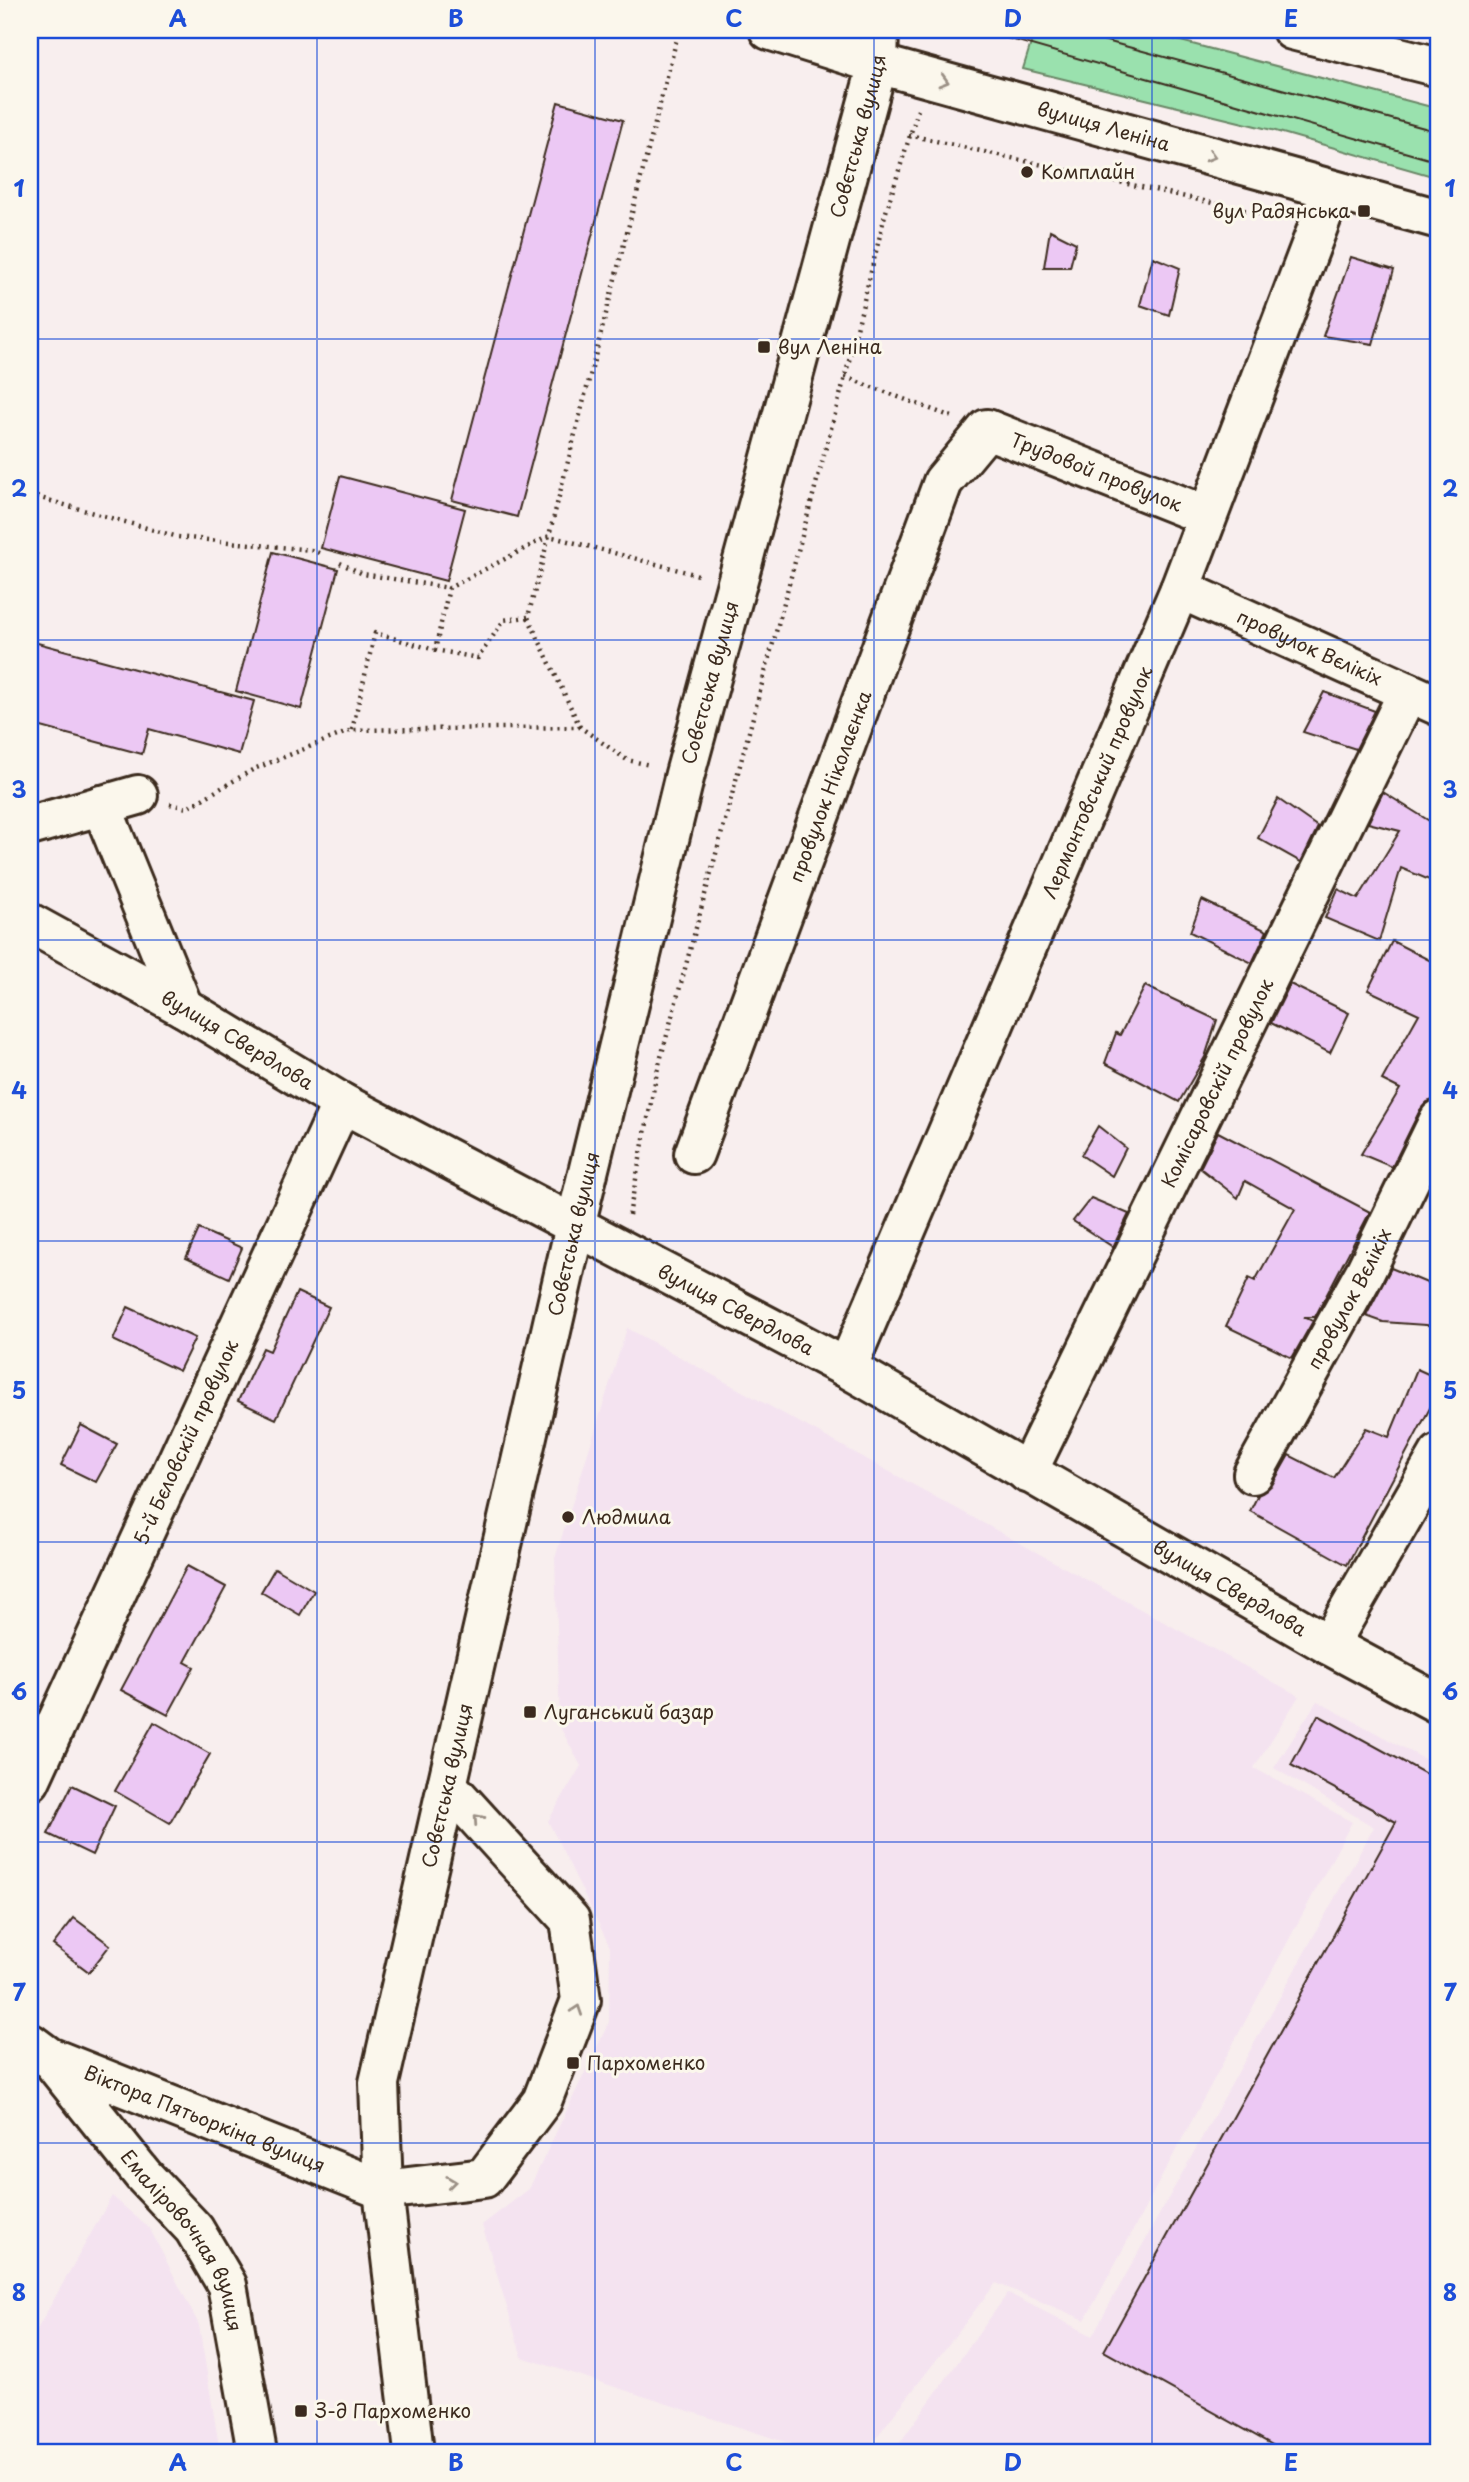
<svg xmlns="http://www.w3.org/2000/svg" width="1469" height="2482" font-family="'Playpen Sans',sans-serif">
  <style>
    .built { fill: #f4e3f0 }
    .green { fill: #9ae1ae; stroke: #6a8666; stroke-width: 2 }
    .building { fill: #ecc8f4; stroke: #3b2a1e; stroke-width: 2 }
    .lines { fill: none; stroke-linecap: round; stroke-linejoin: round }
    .minor-casing { stroke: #3b2a1e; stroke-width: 44 }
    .major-casing { stroke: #3b2a1e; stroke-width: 44 }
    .path { stroke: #3b2a1e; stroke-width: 4.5; stroke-dasharray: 2 5; stroke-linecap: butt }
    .minor { stroke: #fbf7ec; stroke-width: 38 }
    .major { stroke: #fbf7ec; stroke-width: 38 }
    .tram { stroke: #3b2a1e; stroke-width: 2 }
    .oneway { stroke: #9b9085 }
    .grid { fill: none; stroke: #1d4ed8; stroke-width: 2; stroke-opacity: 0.55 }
    .poi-dot { fill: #3b2a1e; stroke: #fbf7ec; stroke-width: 2.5 }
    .labels { text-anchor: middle; stroke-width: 6; stroke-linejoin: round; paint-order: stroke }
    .street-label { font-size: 19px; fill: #3b2a1e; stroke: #fbf7ec }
    .poi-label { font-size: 19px; fill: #3b2a1e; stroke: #fbf7ec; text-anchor: start }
    .neatline { fill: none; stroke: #1d4ed8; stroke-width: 2.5 }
    .grid-label { font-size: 23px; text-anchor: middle; font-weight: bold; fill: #1d4ed8 }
  </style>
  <rect width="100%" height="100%" fill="#f8eeee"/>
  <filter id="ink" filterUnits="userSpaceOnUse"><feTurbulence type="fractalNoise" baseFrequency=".0143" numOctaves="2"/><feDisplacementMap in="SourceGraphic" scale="14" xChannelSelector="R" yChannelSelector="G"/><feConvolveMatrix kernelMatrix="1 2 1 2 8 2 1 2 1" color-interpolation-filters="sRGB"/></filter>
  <g filter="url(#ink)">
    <!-- built -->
    <g class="built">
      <path d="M627,1328l672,368 -45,72 98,54 -267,498 -89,-37 -131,169h-49l-294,-95 -40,-132 47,-36 80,-167 1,-75 -62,-126 33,-55 -21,-39 -5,-169z"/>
      <path d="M1317,1701l122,66v685h-546l115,-159 84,43 282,-509 -100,-59z"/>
      <path d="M112,2196l38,33 49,96 21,127h-190v-110z"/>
    </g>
    <!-- green -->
    <path class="green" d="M1035,30h104l300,79v69l-167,-48 -249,-61z"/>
    <!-- building -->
    <g class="building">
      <path d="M558,102l65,18 -106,397 -65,-17z"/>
      <path d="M1050,230l26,13 -6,24h-26z"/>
      <path d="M1153,257l27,11 -11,47 -29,-10z"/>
      <path d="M1351,257l43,13 -21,74 -50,-8z"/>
      <path d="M340,476l125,33 -19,72 -125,-33z"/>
      <path d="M273,552l65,17 -37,140 -65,-18z"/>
      <path d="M30,641l224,60 -15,53 -90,-25 -7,25 -112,-30z"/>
      <path d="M1324,692l51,19 -19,38 -53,-17z"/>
      <path d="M1383,792l56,35v57l-38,-16 -22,73 -54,-23 13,-29 20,10 42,-68 -32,-8z"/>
      <path d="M1278,799l40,28 -17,35 -43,-24z"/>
      <path d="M1202,900l65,31 -15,32 -62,-31z"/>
      <path d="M1392,941l47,24v133l-12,4 -7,8 -28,57 -31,-13 39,-65 -18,-9 37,-66 -51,-24z"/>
      <path d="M1290,984l59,29 -19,40 -59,-30z"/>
      <path d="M1145,986l72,34 -12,37 -26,45 -74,-39 11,-30 4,2z"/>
      <path d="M1098,1126l28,22 -14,28 -31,-21z"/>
      <path d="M1218,1132l152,80 -55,105h-11l9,4 -21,37 -66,-32 23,-48 6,3 40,-72 -50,-28 -7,17 -38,-30z"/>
      <path d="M1091,1198l38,16 -16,33 -40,-26z"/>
      <path d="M199,1229l43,19 -13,30 -43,-20z"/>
      <path d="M1391,1268l48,20v38l-56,-4 -17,-6z"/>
      <path d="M297,1292l32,15 -53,112 -38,-18 25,-53 7,3z"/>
      <path d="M128,1307l67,31 -16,33 -66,-31z"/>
      <path d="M1417,1369l22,10v12l-92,174 -97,-54 8,-16 14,-10 17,-30 45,23 32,-50 23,9z"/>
      <path d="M81,1425l36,19 -21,38 -35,-17z"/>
      <path d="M187,1566l39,21 -41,75 9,5 -26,48 -47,-25z"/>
      <path d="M275,1568l39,23 -14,24 -39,-23z"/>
      <path d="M1318,1715l121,66v671h-154l-181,-101 292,-529 -105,-57z"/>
      <path d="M154,1722l56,32 -40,69 -55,-32z"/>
      <path d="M72,1785l43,21 -23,49 -44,-21z"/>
      <path d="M74,1918l36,27 -21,27 -36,-27z"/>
    </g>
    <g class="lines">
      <!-- minor casing -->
      <g class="minor-casing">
        <g id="minor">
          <path d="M769,30l109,34"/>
          <path id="s1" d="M1180,589l259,117"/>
          <path d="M101,805l82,202"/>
          <path d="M30,826l108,-31"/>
          <path id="s2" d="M30,923l153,84 159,96 505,265 482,277 110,59"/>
          <path id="s3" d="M694,1154l249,-672 44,-53 220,87"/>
          <path id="s4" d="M847,1368l333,-779 152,-399"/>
          <path id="s5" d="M1027,1473l381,-781"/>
          <path id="s6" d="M1253,1474l112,-202 74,-152"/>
          <path d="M1329,1645l110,-191"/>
          <path id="s7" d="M30,1781l312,-678"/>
          <path id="s8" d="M30,2043l19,14 334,133 101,-12 58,-77 39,-101 -11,-80 -123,-135"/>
          <path id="s9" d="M51,2060l92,115 51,54 33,56 30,167"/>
        </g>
      </g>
      <!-- major casing -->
      <g class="major-casing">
        <g id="major">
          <path d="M1292,30l147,37"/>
          <path id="s10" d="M878,64l561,155"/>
          <path id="s11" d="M414,2452l-31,-262 -4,-107 196,-857 110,-452 193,-710 1,-34"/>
        </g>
      </g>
      <!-- path -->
      <g class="path">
        <path d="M909,135l375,84"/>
        <path d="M845,377l107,40"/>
        <path d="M30,495l148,42 133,13 8,3"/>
        <path d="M340,563l23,11 86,14"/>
        <path d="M435,650l43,8 26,-38 24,-3"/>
        <path d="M580,727l-52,-110 151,-587"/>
        <path d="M352,730l23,-97 60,17 14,-62 100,-52 153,40"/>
        <path d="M170,804l17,4 67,-39 98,-39 228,-3 47,33 23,5"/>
        <path d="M629,1215l28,-143 188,-695 40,-162 33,-105"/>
      </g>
      <!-- minor -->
      <use href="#minor" class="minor"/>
      <!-- major -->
      <use href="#major" class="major"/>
      <!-- tram -->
      <g class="tram">
        <path d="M989,30l18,8 432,124"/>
        <path d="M1066,30l373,102"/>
      </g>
    </g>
    <!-- one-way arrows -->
    <defs><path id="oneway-chevron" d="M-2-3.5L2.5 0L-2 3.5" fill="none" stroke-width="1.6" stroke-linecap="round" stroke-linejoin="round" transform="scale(1.75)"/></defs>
    <g class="oneway">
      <use href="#oneway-chevron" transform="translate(944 81) rotate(16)"/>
      <use href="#oneway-chevron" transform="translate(1211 156) rotate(16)"/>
      <use href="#oneway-chevron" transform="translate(478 1819) rotate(-132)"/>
      <use href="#oneway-chevron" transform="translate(577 2010) rotate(-71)"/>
      <use href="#oneway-chevron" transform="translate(451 2182) rotate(-7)"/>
    </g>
  </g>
  <!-- grid -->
  <path class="grid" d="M317,30v2422M595,30v2422M874,30v2422M1152,30v2422M30,339h1409M30,640h1409M30,940h1409M30,1241h1409M30,1542h1409M30,1842h1409M30,2143h1409"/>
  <!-- markers -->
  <g class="poi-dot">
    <circle cx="1027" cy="172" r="7"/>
    <rect x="1357" y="204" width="14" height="14" rx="3.5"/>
    <rect x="757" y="340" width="14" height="14" rx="3.5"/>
    <circle cx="568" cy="1517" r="7"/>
    <rect x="523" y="1705" width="14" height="14" rx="3.5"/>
    <rect x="566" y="2056" width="14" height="14" rx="3.5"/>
    <rect x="294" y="2404" width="14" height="14" rx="3.5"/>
  </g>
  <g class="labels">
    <!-- street labels -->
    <g class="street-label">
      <text dy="7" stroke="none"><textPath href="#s10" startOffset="234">вулиця Леніна</textPath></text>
      <text dy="7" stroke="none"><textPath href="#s11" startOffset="2376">Совєтська вулиця</textPath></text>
      <text dy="7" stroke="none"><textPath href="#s3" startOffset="903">Трудовой провулок</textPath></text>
      <text dy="7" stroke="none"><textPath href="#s1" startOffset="142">провулок Вєлікіх</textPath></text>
      <text dy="7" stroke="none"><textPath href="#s11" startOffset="1810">Совєтська вулиця</textPath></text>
      <text dy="7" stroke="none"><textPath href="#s4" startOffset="637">Лермонтовський провулок</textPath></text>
      <text dy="7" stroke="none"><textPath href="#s3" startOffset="392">провулок Ніколаєнка</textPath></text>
      <text dy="7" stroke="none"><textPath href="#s2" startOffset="238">вулиця Свердлова</textPath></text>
      <text dy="7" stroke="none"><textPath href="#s5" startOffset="434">Комісаровскій провулок</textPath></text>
      <text dy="7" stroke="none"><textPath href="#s11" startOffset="1242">Совєтська вулиця</textPath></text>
      <text dy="7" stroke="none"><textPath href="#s6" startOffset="200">провулок Вєлікіх</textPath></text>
      <text dy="7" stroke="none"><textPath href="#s2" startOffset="805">вулиця Свердлова</textPath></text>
      <text dy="7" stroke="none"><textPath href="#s7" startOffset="373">5-й Бєловскій провулок</textPath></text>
      <text dy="7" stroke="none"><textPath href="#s2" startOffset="1372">вулиця Свердлова</textPath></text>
      <text dy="7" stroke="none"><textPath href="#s11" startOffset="676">Совєтська вулиця</textPath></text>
      <text dy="7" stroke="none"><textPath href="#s8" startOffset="191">Віктора Пятьоркіна вулиця</textPath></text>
      <text dy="7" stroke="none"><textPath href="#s9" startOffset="226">Емаліровочная вулиця</textPath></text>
    </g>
    <!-- poi labels -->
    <g class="poi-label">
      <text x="1041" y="179">Комплайн</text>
      <text x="1350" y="218" text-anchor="end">вул Радянська</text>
      <text x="778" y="354">вул Леніна</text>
      <text x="582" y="1524">Людмила</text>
      <text x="544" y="1719">Луганський базар</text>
      <text x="587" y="2070">Пархоменко</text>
      <text x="315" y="2418">З-д Пархоменко</text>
    </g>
  </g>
  <!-- margin -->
  <rect width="1469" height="2482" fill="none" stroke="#fbf7ec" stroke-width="77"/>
  <rect x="38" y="38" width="1392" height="2406" class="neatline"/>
  <g class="grid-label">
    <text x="178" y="27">A</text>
    <text x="456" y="27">B</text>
    <text x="734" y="27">C</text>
    <text x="1013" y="27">D</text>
    <text x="1291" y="27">E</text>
    <text x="19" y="197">1</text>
    <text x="1450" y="197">1</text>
    <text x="19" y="497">2</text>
    <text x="1450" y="497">2</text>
    <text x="19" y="798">3</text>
    <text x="1450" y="798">3</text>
    <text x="19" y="1099">4</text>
    <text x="1450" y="1099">4</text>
    <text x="19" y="1399">5</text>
    <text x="1450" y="1399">5</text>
    <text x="19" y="1700">6</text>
    <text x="1450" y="1700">6</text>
    <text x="19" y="2001">7</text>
    <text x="1450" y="2001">7</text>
    <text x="19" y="2301">8</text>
    <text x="1450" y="2301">8</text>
    <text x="178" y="2471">A</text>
    <text x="456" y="2471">B</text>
    <text x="734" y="2471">C</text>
    <text x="1013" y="2471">D</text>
    <text x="1291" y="2471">E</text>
  </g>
</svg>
